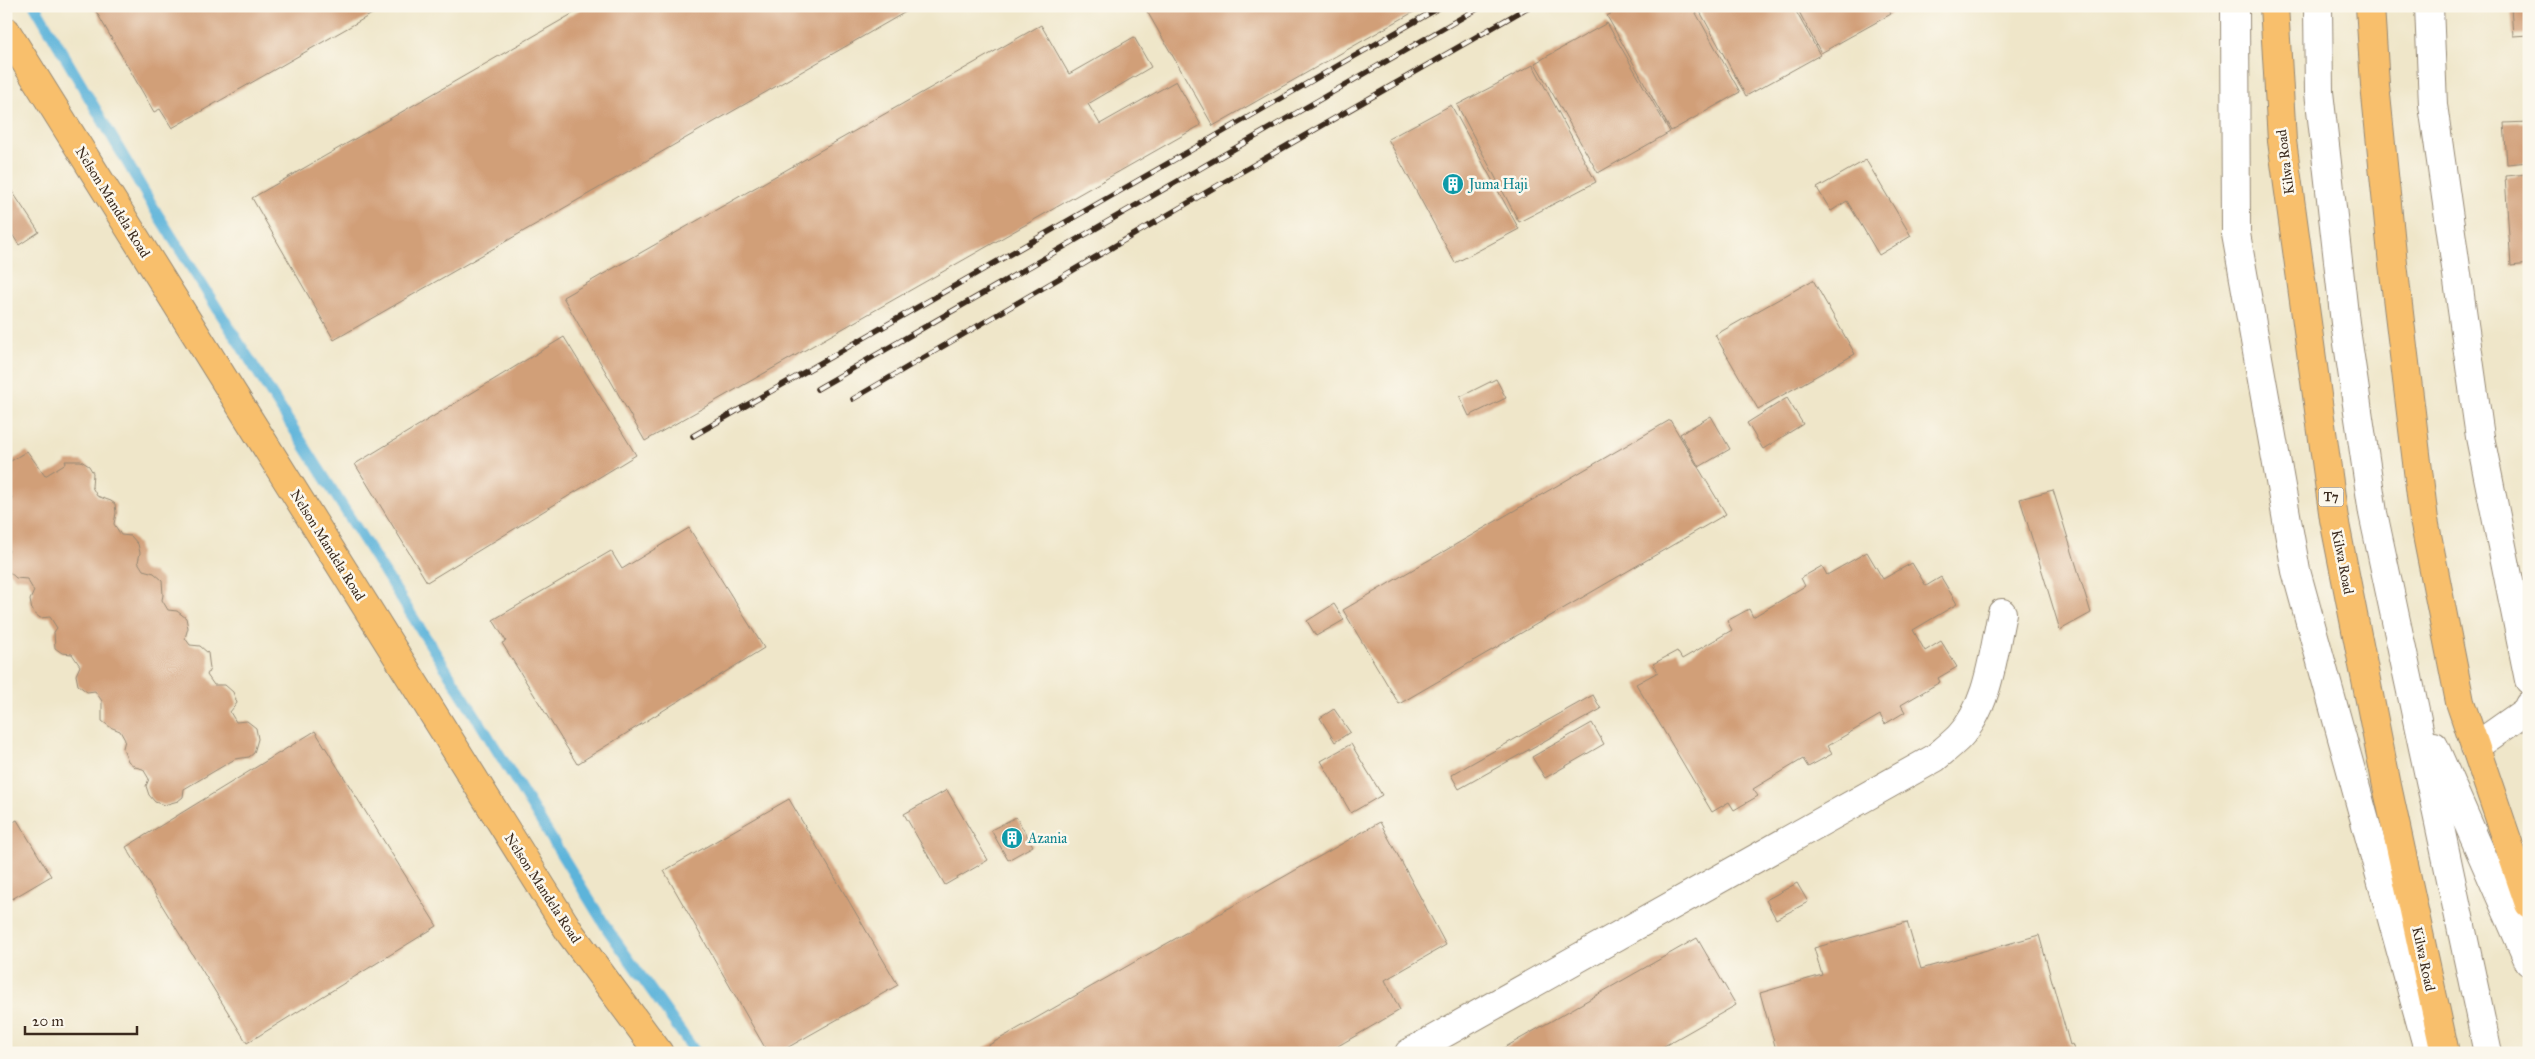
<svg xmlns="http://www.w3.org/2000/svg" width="2535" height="1059" font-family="'IM FELL Great Primer',serif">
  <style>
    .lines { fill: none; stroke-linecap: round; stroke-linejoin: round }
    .stream { stroke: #5db4da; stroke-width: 11 }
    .building { fill: #d19f78 }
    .minor-casing { stroke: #958874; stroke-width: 30 }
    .major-casing { stroke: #958874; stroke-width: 30 }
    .highway-casing { stroke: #958874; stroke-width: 30 }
    .minor { stroke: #fff; stroke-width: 28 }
    .major { stroke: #f8bf6c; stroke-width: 28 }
    .highway { stroke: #f8bf6c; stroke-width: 28 }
    .rail-casing { stroke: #3b2a1e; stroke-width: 5.5 }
    .rail { stroke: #fbf7ec; stroke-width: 4; stroke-dasharray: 11; stroke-linecap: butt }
    .labels { text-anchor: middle; stroke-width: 5; stroke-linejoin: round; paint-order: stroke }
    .shield { fill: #fbf7ec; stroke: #75685c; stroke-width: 1 }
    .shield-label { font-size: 12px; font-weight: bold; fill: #3b2a1e }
    .street-label { font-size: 14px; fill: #3b2a1e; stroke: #fbf7ec }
    .culture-label { font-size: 14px; fill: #0d838f; stroke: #fbf7ec; text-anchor: start }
  </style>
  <rect width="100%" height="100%" fill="#fbf7ec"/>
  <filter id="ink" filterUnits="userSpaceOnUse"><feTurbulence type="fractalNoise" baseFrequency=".02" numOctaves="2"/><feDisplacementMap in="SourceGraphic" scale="10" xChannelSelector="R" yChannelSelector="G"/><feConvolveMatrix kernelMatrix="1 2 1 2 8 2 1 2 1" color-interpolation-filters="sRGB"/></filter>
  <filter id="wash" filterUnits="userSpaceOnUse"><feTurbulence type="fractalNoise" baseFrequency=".0096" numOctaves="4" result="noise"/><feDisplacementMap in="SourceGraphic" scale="20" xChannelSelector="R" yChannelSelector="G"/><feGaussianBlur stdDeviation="1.12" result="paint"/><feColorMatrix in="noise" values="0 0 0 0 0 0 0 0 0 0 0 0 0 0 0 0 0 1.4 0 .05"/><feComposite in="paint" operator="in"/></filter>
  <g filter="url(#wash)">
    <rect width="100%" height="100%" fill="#efe6c9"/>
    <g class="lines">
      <!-- stream -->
      <path class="stream" d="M35,6l123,209 322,508 128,207 88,123"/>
    </g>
    <g id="blocks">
      <!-- building -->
      <g class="building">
        <path d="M93,6h293l-214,122 -12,-19 -6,3z"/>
        <path d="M586,6h330l-582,334 -82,-142z"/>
        <path d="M1144,6h280l-211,120z"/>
        <path d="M1624,6h68l48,86 -69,39 -64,-115z"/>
        <path d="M1697,6h96l27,49 -74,41z"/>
        <path d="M1796,6h91l4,8 -70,39z"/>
        <path d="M2511,6h18v29l-16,1z"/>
        <path d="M1607,23l63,109 -72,41 -63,-110z"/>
        <path d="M1041,25l28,49 65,-37 17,30 -63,37 12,20 76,-43 25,44 -556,316 -82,-144z"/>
        <path d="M1533,65l63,117 -77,40 -62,-117z"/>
        <path d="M1451,105l68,124 -64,34 -67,-124z"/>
        <path d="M2529,122v40l-22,2 -3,-41z"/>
        <path d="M1866,160l45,76 -32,19 -32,-54 -16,10 -14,-23z"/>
        <path d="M2529,174v90l-18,2 -6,-90z"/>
        <path d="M6,182l33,50 -20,13 -13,-20z"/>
        <path d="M1813,280l42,74 -97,55 -43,-74z"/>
        <path d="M564,337l72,118 -209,127 -72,-118z"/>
        <path d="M1496,379l10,19 -37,18 -9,-19z"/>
        <path d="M1787,398l16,26 -40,25 -16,-26z"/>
        <path d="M1711,416l19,33 -31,18 -19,-33z"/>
        <path d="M1670,420l56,94 -327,190 -56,-94z"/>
        <path d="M27,451l18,25 21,-13 -1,-2h16l8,5 4,7 -1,14 5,9 14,5 4,3 1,9 -2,11 7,11 10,1 7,8 2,9 -2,9 5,8 11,3 8,7 1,15 -1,5 6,10 9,1 9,7 2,10 -3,10 5,7 10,1 8,7 2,16 -3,6 7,10h11l8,7 4,11 -7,9 6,10 11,-1 9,7 2,11 -4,14 -5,4 -14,2 -51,30 -1,8 -5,4 -14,4 -9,-3 -6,-7 -3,-9 3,-7 -6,-10 -8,-2 -7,-6 -5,-13 2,-8 -5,-9 -10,-4 -8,-6v-20l-7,-10 -8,1 -9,-7 -2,-10 4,-9 -8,-12 -10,-1 -7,-5 -1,-16 3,-4 -7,-11 -10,1 -8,-7 -2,-11 4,-9 -7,-12 -11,-1 -10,-9v-14l3,-4 -3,-4v-46l6,-3 -6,-9v-25z"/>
        <path d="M2053,490l38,123 -31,17 -40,-131z"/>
        <path d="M689,528l75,120 -187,116 -75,-121 4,-2 -13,-21 118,-69 11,18z"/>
        <path d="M1867,552l16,27 29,-16 14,23 15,-9 16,27 -44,26 12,21 16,-10 16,26 -19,11 2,4 -39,23 4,7 -20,12 -5,-9 -53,31 5,8 -24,13 -5,-8 -50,30 5,7 -24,14 -5,-8 -17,10 -76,-128 22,-12 -5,-8 24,-13 5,8 50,-29 -5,-9 22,-12 4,8 52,-31 -4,-8 21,-12 5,9z"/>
        <path d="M1334,604l10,16 -28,16 -9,-15z"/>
        <path d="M1593,695l8,14 -142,80 -8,-14z"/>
        <path d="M1334,709l16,23 -15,10 -15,-24z"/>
        <path d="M1592,723l12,21 -59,34 -13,-21z"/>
        <path d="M315,731l122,195 -190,117 -121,-196z"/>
        <path d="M1351,744l31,51 -31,18 -30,-52z"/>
        <path d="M947,790l41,70 -43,25 -41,-71z"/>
        <path d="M789,799l109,186 -120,68h-10l-104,-182z"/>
        <path d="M1016,817l17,29 -25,14 -17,-30z"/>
        <path d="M17,820l34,56 -39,23 -6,-9v-64z"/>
        <path d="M1380,822l66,123 -61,35 15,30 -74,43h-351z"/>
        <path d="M1797,883l11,19 -32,17 -10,-19z"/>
        <path d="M1907,922l14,47 118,-34 31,110 2,-1 3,9h-298l-17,-60 62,-18 -8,-27z"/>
        <path d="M1697,938l39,67 -84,48h-157z"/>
      </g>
    </g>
  </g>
  <g filter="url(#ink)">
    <use href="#blocks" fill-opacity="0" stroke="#958874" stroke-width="1"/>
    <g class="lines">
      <!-- minor casing -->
      <g class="minor-casing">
        <g id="minor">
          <path d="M2235,6l1,228 60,337 133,482"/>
          <path d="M2318,6l1,86 26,231 28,190 115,540"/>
          <path d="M2429,6l4,99 47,332 49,243"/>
          <path d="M2434,746l95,216"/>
          <path d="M2475,747l51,-36 3,-6"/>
          <path d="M1409,1053l526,-295c8,-7 16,-13 24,-21 30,-31 34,-83 43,-124"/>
        </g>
      </g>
      <!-- major casing -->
      <g class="major-casing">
        <path id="major" d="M6,31l565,903 88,119"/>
      </g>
      <!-- highway casing -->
      <g class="highway-casing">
        <g id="highway">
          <path d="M2274,6l8,135 52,378 53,267 58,267"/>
          <path d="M2370,6l5,79 18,179 31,256 36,182 69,202"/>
        </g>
      </g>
      <!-- minor -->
      <use href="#minor" class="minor"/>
      <!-- major -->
      <use href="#major" class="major"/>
      <!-- highway -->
      <use href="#highway" class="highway"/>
      <!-- rail casing -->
      <g class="rail-casing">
        <g id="rail">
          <path d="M817,389l665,-383"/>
          <path d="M853,399l364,-213 313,-180"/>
          <path d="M693,436l749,-430"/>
        </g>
      </g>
      <!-- rail -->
      <use href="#rail" class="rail"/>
    </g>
  </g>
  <!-- icons -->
  <defs>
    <g id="building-disc" transform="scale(1.125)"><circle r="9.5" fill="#0f9aa8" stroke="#fbf7ec"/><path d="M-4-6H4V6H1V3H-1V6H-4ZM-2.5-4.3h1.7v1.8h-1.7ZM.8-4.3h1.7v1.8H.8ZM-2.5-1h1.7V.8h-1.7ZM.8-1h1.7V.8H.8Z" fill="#fff"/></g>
  </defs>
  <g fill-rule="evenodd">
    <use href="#building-disc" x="1453" y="184"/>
    <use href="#building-disc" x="1012" y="838"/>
  </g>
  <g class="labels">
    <!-- shield labels -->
    <rect class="shield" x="2318.5" y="487.5" width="25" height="19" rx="4"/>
    <g class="shield-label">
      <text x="2331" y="501">T7</text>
    </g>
    <!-- street labels -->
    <g class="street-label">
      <text transform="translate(2285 162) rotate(-97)" y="5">Kilwa Road</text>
      <text transform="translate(113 202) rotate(58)" y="5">Nelson Mandela Road</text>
      <text transform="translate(328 545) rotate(58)" y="5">Nelson Mandela Road</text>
      <text transform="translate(2343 562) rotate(79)" y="5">Kilwa Road</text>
      <text transform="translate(543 888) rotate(57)" y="5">Nelson Mandela Road</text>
      <text transform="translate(2424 959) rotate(78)" y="5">Kilwa Road</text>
    </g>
    <!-- culture labels -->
    <g class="culture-label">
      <text x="1469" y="189">Juma Haji</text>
      <text x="1028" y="843">Azania</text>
    </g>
  </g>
  <!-- margin -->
  <rect width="2535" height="1059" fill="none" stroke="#fbf7ec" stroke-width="25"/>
  <!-- scale -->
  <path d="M25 1026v8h112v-8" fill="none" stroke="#3b2a1e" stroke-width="2.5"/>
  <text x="32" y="1026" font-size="15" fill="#3b2a1e" stroke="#fbf7ec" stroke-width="4" paint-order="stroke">20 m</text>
</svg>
